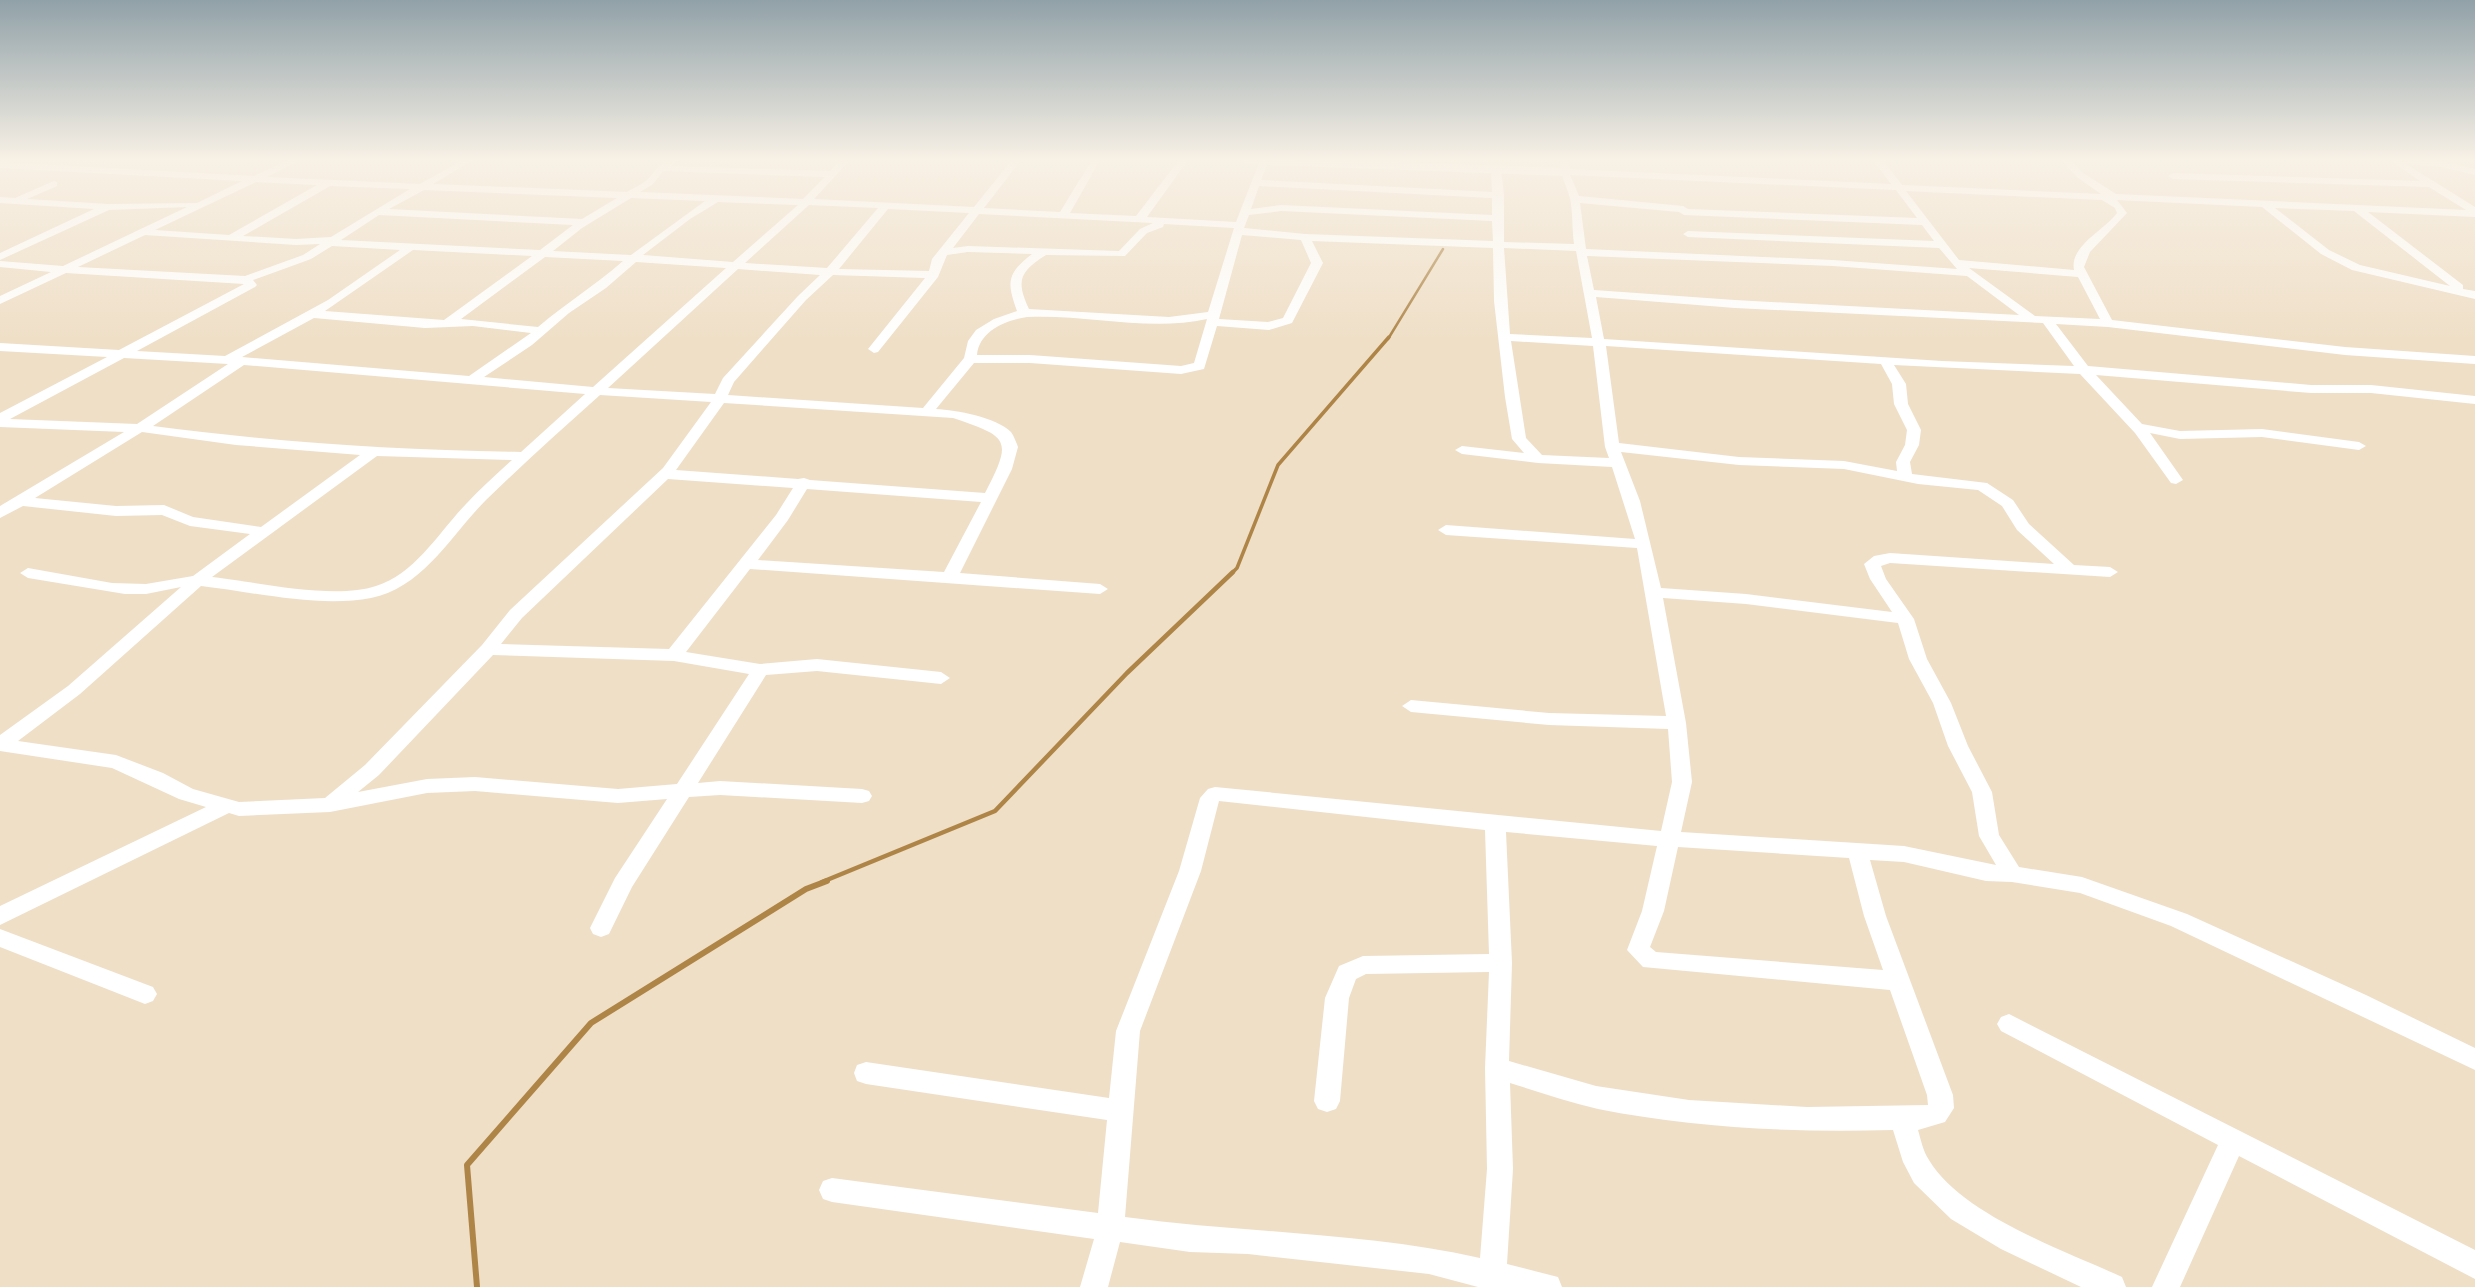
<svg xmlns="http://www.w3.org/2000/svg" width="2475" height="1287" font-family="'Nunito Sans',sans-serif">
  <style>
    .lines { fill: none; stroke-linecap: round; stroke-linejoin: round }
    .stream-far3 { stroke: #ae8547; stroke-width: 2.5 }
    .stream-far2 { stroke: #ae8547; stroke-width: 3.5 }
    .stream-far1 { stroke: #ae8547; stroke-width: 4.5 }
    .stream { stroke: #ae8547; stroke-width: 6 }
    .minor { fill: #fff; fill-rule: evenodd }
    .tertiary { fill: #fff; fill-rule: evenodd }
  </style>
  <rect width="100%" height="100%" fill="#efdfc7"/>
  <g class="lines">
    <!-- stream-far3 -->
    <path class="stream-far3" d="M1388,339l55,-90"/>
    <!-- stream-far2 -->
    <path class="stream-far2" d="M1231,574l6,-6 41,-103 111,-128"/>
    <!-- stream-far1 -->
    <path class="stream-far1" d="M822,882l173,-71 132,-138 106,-101"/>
    <!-- stream -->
    <path class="stream" d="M477,1287l-10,-122 124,-142 215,-134 21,-8"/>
    <!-- minor -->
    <g class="minor">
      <path d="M288,160h12l-33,17 153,7 43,-24h10l-40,24 194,8c6,-4 14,-7 20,-12 11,-11 13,-21 32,-20l-8,6 159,5 11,-11h9l-36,39 160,8 38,-47h9l-37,48 76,4 32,-52h8l-30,53 66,3 43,-56h9l-41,57 89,5 24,-62h9l-8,20 231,12 -1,-23 5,-3 5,3 3,26v47l70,2c-2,-15 -1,-31 -4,-46 -4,-14 -10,-23 -10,-38h8l2,9 321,15 -18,-24h10l19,25 199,9 -24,-17 -16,-17h10l12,13 33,21 350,16 -37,-23 -256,-8 -5,-3 5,-3 247,8 -30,-21 52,1 33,8v6l-33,-8 -36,-3 69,43v10l-107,-5 95,73v4l12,2v8l-123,-29 -31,-16 -59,-47 -145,-7 10,13 -37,39 -6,15 28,53 233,27 130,9v8l-130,-9 -237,-28 -52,-3 32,42 223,19h60l104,11v8l-104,-11h-60l-215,-18 46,49 38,7 82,-2 97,13 7,4 -7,4 -97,-13 -82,2 -30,-6 33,47 -7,4 -5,-1 -36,-50 -55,-59 -186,-9 12,19 2,20 13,26 -2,15 -9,17 2,12 75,9 26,17 16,24 45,41 36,2 8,5 -8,5 -220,-14 -9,3 5,13 28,40 13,40 24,44 17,43 24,46 7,43 20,32 63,10 105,37 179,81 109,53v22l-304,-144 -91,-33 -68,-11 -26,-1 -82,-19 -34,-2 16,56 67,179 1,13 -9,14 -27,8c3,10 5,21 11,30 33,55 136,91 193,117l4,10h-45l-80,-38 -50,-30 -37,-36 -11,-21 -10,-32c-98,3 -199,-2 -295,-21 -30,-7 -59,-17 -88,-26l3,86 -6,95 51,13 4,10h-84l-49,-13 -181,-20 -58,-2 -70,-10 -12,45h-28l14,-48 -262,-37 -9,-3 -4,-9 4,-9 9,-3 266,35 9,-93 -241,-36 -9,-3 -3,-8 3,-8 9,-3 243,36 7,-67 63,-160 21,-73 8,-9 7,-2 446,44 11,-49 -4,-53 -119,-4 -138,-13 -9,-6 9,-6 138,13 117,3 -29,-168 -191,-13 -8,-5 8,-5 189,14 -23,-72 -74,-4 -76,-9 -7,-4 7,-4 62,7 -12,-14 -7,-42 -11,-96 -1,-53 -181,-7 11,22 -31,60 -23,7 -52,-4 -13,43 -23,5 -151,-11h-56l-38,46c20,1 60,8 75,23 3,4 5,10 7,15l-6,22 -52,104 140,11 8,5 -8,5 -350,-25 -64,83 74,12 57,-5 124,13 9,6 -9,6 -124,-13 -51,4 -68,108 22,-2 142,8 7,2 3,5 -3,5 -7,2 -142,-8 -31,2 -57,90 -23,47 -8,3 -8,-3 -3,-6 25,-50 52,-79 -49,4 -143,-12 -48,2 -97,19 -91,4 -10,-3 -229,112v-19l206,-99 -27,-8 -67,-31 -112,-17v-16l68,-49 113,-99 -35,7h-21l-97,-16 -8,-5 8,-5 84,15 34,1 47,-8 57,-42 -60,-8 -28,-11 -46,1 -93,-10 -23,12v-12l124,-74 -124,-5v-14l107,-56 -107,-6v-8l119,7 125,-66 -178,-11 -66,31v-8l51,-24 -51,-5v-6l63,5 124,-59 -78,3 -109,50v-7l94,-44 -94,-6v-6l15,1 39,-17 3,1v4l-30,13 81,5 89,-1 45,-22 -242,-13v-6l254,14zM663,171l162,6 -22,22 -163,-7 13,-8zM1570,175l326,15 21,28 -229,-9 -5,-3 -104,-10zM256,182l61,3 -88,50 -74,-5zM330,186l80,3 -79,48 -35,2 -53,-3zM1259,186l233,12v17l-211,-10 -30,4zM424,190l193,8 -35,21 -193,-10zM1906,191l196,9 13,8 2,5c-12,17 -48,33 -43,57l-115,-10zM631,198l74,3 -74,54 -78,-4 29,-23zM718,202l80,3 -65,57 -90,-7 47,-36zM1580,203l99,9 5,3 238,10 12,16 -246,-10 -5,3 5,3 251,11 18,21 -124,-9 -247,-11zM809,205l69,3 -51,60 -82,-5zM2275,208l79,3 96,75 -90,-21 -31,-15zM888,209l81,4 -37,46 -3,12 -90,-2zM1281,211l211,10 1,20 -188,-7 -61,-6 5,-13zM979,214l174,9 -13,6 -21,22 -151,-5 -15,2zM379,215l194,10 -33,25 -199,-10zM1164,224l70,4 -26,84 -39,5 -140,-8c-13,-28 -10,-37 17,-54l79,1 22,-23 16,-6zM145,235l151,10 24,-1 -17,11 -58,21 -167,-9zM1242,235l59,5 10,23 -28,55 -15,4 -49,-3zM332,246l68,4 -72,50 -103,56 -88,-5 118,-64 2,-2 -4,-5 58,-21zM1504,248l72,3 16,87 -82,-4zM413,250l119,6 -88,64 -119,-9zM968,252l64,2c-26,20 -25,29 -15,57l-23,8 -18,11 -8,11 -4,17 -41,50 -195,-13 6,-13 72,-82 27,-25 92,3 -57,71 6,4 4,-1 60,-75 9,-22zM1587,256l246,10 134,10 52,39 -284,-15 -141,-10zM545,257l78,4c-27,24 -57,42 -85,66l-77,-8zM636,262l90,6 -133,119 -109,-10 48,-32 37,-32 37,-25zM1969,268l109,9 22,42 -65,-3zM738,269l82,6 -22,21 -75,82 -8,16 -107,-6zM1596,297l139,11 308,15 31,43 -132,-5 -338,-22zM1027,317c60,-3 121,15 180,2l-13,44 -13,3 -151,-11h-53c2,-24 29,-35 50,-38zM314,318l111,10 48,-2 58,7 -62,43 -227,-19zM1511,341l82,5 12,101 4,11 -67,-3 -16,-17zM1606,346l275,18 11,20 2,20 13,26 -2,15 -9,17 1,9 -53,-10 -105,-4 -120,-14zM124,358l104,6 -91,60 -127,-5zM244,365l341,29 -64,58c-123,-2 -246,-10 -368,-26zM600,395l111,7 -48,66 -153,142 -28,35 -117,120 -40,33 -86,4 -46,-13 -30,-16 -47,-18 -98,-14 62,-47 121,-108c52,6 118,22 170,12 53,-11 79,-62 115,-98 37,-36 75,-70 114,-105zM724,403l229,15c56,19 60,21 32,75l-175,-13 -6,-2 -6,1 -122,-9zM142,432l94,13 124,10 -99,72 -68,-10 -29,-12 -48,1 -81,-8zM1621,452l118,13 105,4 74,15 60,6 24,16 15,24 37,34 -164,-11 -16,3 -10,8 6,15 22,33 -146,-18 -85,-6 -21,-87zM377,456l135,4c-16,15 -32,29 -46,44 -27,28 -51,70 -90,82 -42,14 -119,-4 -164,-9zM668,479l125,9 -17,27 -107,134 -168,-5 21,-26zM807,489l174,13 -37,70 -186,-12 30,-40zM1663,598l83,6 152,19 11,36 24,44 15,43 24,46 7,44 17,29 -92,-19 -223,-14 11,-50 -6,-59zM493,655l181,6 75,13 -72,110 -59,5 -143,-12 -48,2 -69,13 21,-17zM1219,801l266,29 4,124 -126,2 -24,10 -14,32 -11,103 4,8 9,3 9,-3 4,-8 9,-103 7,-19 10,-5 123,-2 -4,96 2,101 -7,89c-117,-26 -237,-25 -355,-41l15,-186 61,-160zM1506,832l151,14 -15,65 -15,39 16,17 247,23 37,105 1,10 -121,2 -118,-7 -93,-14 -87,-25 3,-98zM1678,847l171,11 15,58 19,54 -227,-18 -6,-5 14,-36z"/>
      <path d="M0,929l153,58 4,7 -4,7 -8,3 -145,-57z"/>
      <path d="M2009,1014l466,236v29l-236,-123 -59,131h-28l66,-142 -217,-114 -4,-7 4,-7z"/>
    </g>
    <!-- tertiary -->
    <path class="tertiary" d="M1240,160h94l232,8 6,4 -6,4 -320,-12z"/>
  </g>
  <!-- sky -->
  <linearGradient id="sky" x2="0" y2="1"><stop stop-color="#91a1a8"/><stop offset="0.47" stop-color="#f8f1e6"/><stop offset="1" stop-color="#f8f1e6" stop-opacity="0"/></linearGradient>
  <rect width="2475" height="340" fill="url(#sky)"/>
</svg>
